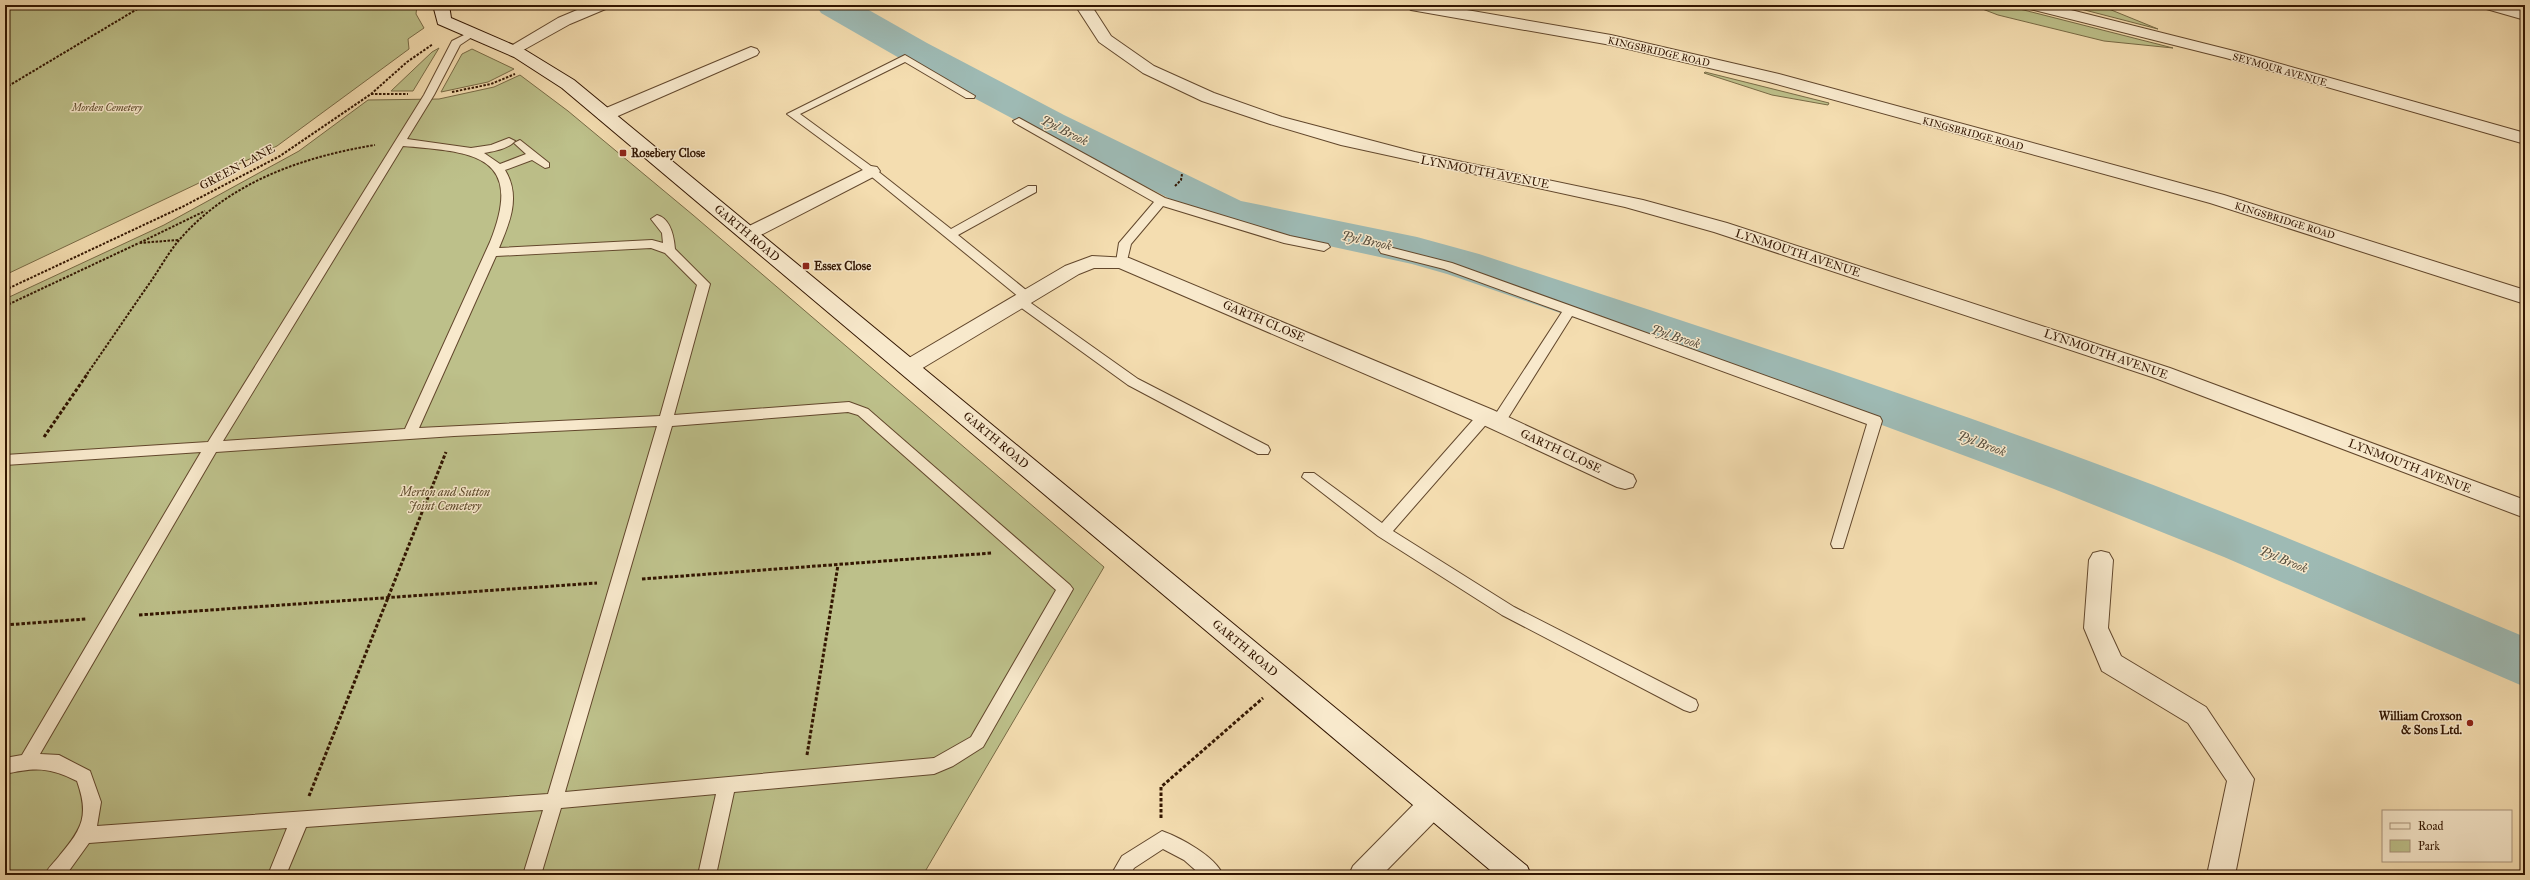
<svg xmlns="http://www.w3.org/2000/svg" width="2530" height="880" font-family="'IM FELL Great Primer',serif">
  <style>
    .green { fill: #bdc08a; stroke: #786a45 }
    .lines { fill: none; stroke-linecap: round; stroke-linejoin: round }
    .river { fill: #9ebab4; fill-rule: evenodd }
    .lane-casing { stroke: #62472c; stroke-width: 2 }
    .street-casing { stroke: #62472c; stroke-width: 2 }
    .secondary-casing { stroke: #321500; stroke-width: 2 }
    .path-far1 { stroke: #321500; stroke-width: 2; stroke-dasharray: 2.5 1.5; stroke-linecap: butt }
    .path { stroke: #321500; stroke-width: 3; stroke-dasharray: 3.5 2; stroke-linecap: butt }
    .lane { fill: #f8e9cc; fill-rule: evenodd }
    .street { fill: #f8e9cc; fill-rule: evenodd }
    .secondary { fill: #f8e9cc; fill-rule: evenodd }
    .poi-dot { fill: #8f2418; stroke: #f8e9cc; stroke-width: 1.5 }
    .labels { text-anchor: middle; stroke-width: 3; stroke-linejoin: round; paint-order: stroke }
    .far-street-label { font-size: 10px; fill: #321500; stroke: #f8e9cc }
    .far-park-label { font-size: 10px; font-style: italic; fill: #5c4829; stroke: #f8e9cc }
    .poi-label { font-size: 12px; font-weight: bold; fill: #321500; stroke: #f8e9cc; text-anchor: start }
    .street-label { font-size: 12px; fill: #321500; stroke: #f8e9cc }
    .park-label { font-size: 12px; font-style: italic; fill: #5c4829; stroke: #f8e9cc }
    .water-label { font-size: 13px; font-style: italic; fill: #584f3f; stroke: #f8e9cc }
  </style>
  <rect width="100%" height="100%" fill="#f4ddb0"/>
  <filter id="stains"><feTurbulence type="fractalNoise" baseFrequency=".005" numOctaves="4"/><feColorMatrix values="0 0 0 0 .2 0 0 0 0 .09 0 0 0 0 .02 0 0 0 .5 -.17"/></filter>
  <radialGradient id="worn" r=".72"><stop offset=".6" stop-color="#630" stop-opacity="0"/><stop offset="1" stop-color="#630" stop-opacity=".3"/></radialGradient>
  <!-- green -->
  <g class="green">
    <path d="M5,5h412l-1,9 8,14 -16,11 1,10 -132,97 -272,129z"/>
    <path d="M1972,5h32l169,43 -69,-7 -106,-26z"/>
    <path d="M2064,5h35l59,24 -85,-22z"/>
    <path d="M439,48l-26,43h-22l41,-39z"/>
    <path d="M472,49l42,20 -26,13 -47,10 21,-38z"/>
    <path d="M1705,72l124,31 -1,2 -56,-10 -68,-22z"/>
    <path d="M520,75l48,36 125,104 411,352 -181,308h-918v-576l159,-74 135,-74 69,-51 71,-1 55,-12z"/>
  </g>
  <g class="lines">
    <!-- river -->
    <path class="river" d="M816,5h44l67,38 137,72 177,86 176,36 62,17c204,67 408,133 610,207 147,54 292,115 436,176v50l-301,-130 -170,-68 -226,-84 -381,-131 -35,-10 -198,-43 -178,-90 -135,-72 -80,-46z"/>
    <!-- lane casing -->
    <g class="lane-casing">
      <g id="lane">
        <path d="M470,32l5,3 -15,10 -26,50 -27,44 64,9 20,-3 18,-7 6,3c-7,8 -21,10 -31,12l16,11 26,-10 -12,-11 6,-3 29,23v4l-4,1 -13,-8 -27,10c16,26 5,52 -6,78l153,-8 11,3 -1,-10 -11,-14 6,-4c14,4 17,22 18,34l35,35 -36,131 175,-13 19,7 202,176 3,4 -90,158 -30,19 -19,8 -200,18 -18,83h-18l18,-81 -155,14 -20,67h-18l20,-65 -237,17 -20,48h-18l19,-47 -198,15 -23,32h-21c3,-8 10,-13 15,-20 23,-27 29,-40 17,-74 -28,-14 -42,-14 -72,-7v-16l17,-3 179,-303 -196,13v-10l203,-13 216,-347 28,-54zM403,146c71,6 122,9 87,96l-85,187 -182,12zM651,248l14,5 32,32 -37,131 -241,12 77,-172zM848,412l10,3 198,175 -85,147 -37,21 -369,34 107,-366zM657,426l-109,368 -451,32 4,-24 -11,-31 -31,-16 -19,-1 176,-302 238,-16z"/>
        <path d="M905,55l70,41 -1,2h-8l-61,-36 -105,52 75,55 76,60 77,-43h8v6l-78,43 73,59 2,3 -5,4 110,78 130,67 2,4 -2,4h-10l-130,-69 -112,-81 -2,-3 5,-4 -152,-124 -80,-59z"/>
        <path d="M1019,118l146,80 125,38 38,8 2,3 -6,4 -40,-8 -121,-37 -32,38 -5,21h-8l-2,-3 3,-19 35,-41 -139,-79 -2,-2z"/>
        <path d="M1385,246l67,17 428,154 2,4 -39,127h-10l-2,-4 36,-120 -295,-108 -69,110h-10l-2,-4 2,-4 69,-106 -118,-43 -63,-16 -2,-3 2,-3z"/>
        <path d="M1485,411l7,5 -2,4 -97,111 121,76 182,93 2,5 -2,5 -6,2 -6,-2 -182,-95 -124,-79 -76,-59 2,-4h10l68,50 98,-111z"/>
        <path d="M1162,831c19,7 53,25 61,44h-22l-17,-15 -21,-11 -29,19 -4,7h-19l11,-19z"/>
      </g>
    </g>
    <!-- street casing -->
    <g class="street-casing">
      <g id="street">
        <path d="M589,5h21l-2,3 -38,16 -52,29h-12l-2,-3 54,-32z"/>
        <path d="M1075,5h16l20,31 43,30 60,27 68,24 133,35 228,48 84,23 443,145 355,132v18l-370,-140 -441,-146 -89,-25 -284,-62 -71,-21 -68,-23 -59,-28 -44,-31z"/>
        <path d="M1403,5h35l173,30 168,39 445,121 301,95v14l-315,-101 -441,-121 -158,-37 -200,-35z"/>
        <path d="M2024,5h27l187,47 287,81v11l-299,-86 -200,-50z"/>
        <path d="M2481,5h25l19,5v10l-42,-12z"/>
        <path d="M751,47l6,2 2,3 -2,3 -146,64h-12l-3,-4 3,-4z"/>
        <path d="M871,166l6,1 3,4 -3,4 -122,63h-14l-2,-4 2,-4z"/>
        <path d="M1092,256l37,2 364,152 140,65 3,6 -3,6 -8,2 -8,-2 -140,-65 -358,-154h-25l-15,6 -163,98 -7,2 -7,-2 -3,-5 3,-5 163,-96z"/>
        <path d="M2101,551l8,2 4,7 -5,68 13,28 85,51 48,72 -19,96h-28l20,-94 -39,-58 -86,-52 -18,-43 5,-68 4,-7z"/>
        <path d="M1431,794l10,3 4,9 -4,9 -59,60h-33l4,-9 68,-69z"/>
      </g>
    </g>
    <!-- secondary casing -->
    <g class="secondary-casing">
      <path id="secondary" d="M433,5h16l2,13 74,32 49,30 953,786 4,9h-35l-934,-787 -48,-31 -76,-33z"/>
    </g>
    <!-- path-far1 -->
    <g class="path-far1">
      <path d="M5,88l139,-83"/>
      <path d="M452,92l39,-8 24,-10"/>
      <path d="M371,94h37"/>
      <path d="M1175,186l6,-6 1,-6"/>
      <path d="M178,240l-39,3 66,-32"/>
      <path d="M5,290l177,-83 98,-51 91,-62 36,-32 26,-18"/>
      <path d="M5,306l134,-63"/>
      <path d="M87,374c21,-30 41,-60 62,-90 10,-14 19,-31 31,-45 50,-57 122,-82 195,-94"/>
    </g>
    <!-- path -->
    <g class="path">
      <path d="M44,437l44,-64"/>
      <path d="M642,579l350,-26"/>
      <path d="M139,615l458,-32"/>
      <path d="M5,625l81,-6"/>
      <path d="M807,755l31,-190"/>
      <path d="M309,796l137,-344"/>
      <path d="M1161,818v-31l102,-89"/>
    </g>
    <!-- lane -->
    <use href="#lane" class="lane"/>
    <!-- street -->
    <use href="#street" class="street"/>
    <!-- secondary -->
    <use href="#secondary" class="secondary"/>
  </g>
  <!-- markers -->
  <g class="poi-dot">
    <rect x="619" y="149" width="8" height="8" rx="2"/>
    <rect x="802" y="262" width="8" height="8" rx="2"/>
    <circle cx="2470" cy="723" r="4"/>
  </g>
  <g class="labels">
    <!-- far-street labels -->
    <g class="far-street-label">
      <text transform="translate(1659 51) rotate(13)" y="4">KINGSBRIDGE ROAD</text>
      <text transform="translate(2280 69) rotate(16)" y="4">SEYMOUR AVENUE</text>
      <text transform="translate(1973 133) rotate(15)" y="4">KINGSBRIDGE ROAD</text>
      <text transform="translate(2285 220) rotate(17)" y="4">KINGSBRIDGE ROAD</text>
    </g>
    <!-- far-park labels -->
    <g class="far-park-label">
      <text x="107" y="111">Morden Cemetery</text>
    </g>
    <!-- poi labels -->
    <g class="poi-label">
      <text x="631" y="157">Rosebery Close</text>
      <text x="814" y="270">Essex Close</text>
      <text x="2462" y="720" text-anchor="end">William Croxson<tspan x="2462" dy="14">&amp; Sons Ltd.</tspan></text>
    </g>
    <!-- street labels -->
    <g class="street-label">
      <text transform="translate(237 167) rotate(-28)" y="4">GREEN LANE</text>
      <text transform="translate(1485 172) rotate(11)" y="4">LYNMOUTH AVENUE</text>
      <text transform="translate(747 233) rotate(40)" y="4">GARTH ROAD</text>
      <text transform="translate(1798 253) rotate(18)" y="4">LYNMOUTH AVENUE</text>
      <text transform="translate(1264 321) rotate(23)" y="4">GARTH CLOSE</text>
      <text transform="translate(2106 354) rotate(19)" y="4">LYNMOUTH AVENUE</text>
      <text transform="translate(996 440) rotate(40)" y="4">GARTH ROAD</text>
      <text transform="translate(1561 451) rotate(25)" y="4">GARTH CLOSE</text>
      <text transform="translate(2410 466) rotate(21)" y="4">LYNMOUTH AVENUE</text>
      <text transform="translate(1245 648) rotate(40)" y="4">GARTH ROAD</text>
    </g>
    <!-- park labels -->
    <g class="park-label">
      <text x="445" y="496">Merton and Sutton<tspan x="445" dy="14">Joint Cemetery</tspan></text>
    </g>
    <!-- water labels -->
    <g class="water-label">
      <text transform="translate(1065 130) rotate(27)" y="5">Pyl Brook</text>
      <text transform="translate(1367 240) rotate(12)" y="5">Pyl Brook</text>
      <text transform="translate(1676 336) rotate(18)" y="5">Pyl Brook</text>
      <text transform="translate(1982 443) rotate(20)" y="5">Pyl Brook</text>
      <text transform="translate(2284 559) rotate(22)" y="5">Pyl Brook</text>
    </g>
  </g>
  <!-- margin -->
  <rect width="2530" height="880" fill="none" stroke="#f4ddb0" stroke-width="20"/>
  <rect x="6" y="6" width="2518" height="868" fill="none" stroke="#321500" stroke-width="2"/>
  <rect x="10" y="10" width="2510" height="860" fill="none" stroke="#321500"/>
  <!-- legend -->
  <rect x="2382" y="810" width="130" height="52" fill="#f8e9cc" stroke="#a9947a"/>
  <rect x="2390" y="823" width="20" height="6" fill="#f8e9cc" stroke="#a9947a"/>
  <text x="2418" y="830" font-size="12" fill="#321500">Road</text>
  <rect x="2390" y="840" width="20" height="12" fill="#bdc08a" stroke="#a9947a"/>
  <text x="2418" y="850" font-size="12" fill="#321500">Park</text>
  <rect width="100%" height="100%" filter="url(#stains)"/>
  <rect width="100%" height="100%" fill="url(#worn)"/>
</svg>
